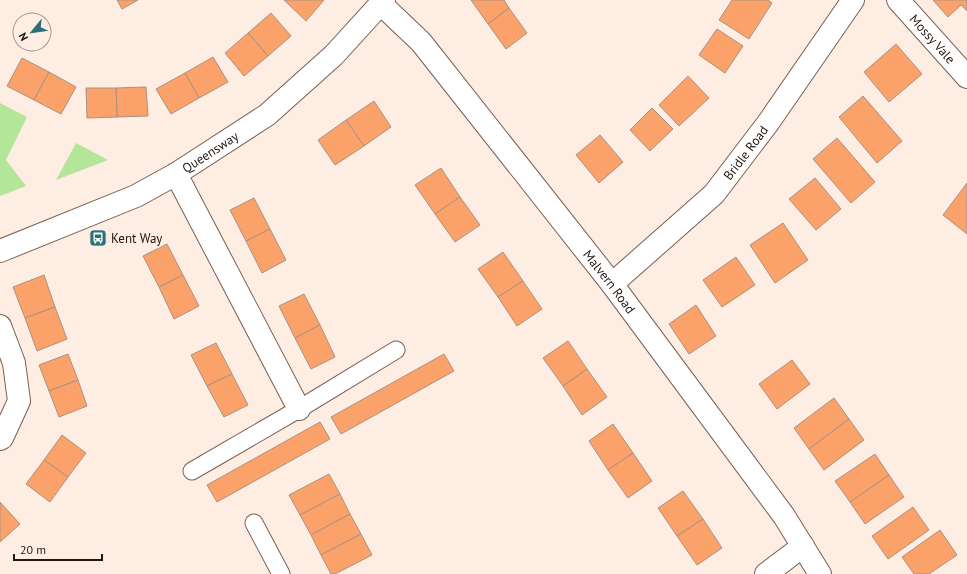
<svg xmlns="http://www.w3.org/2000/svg" width="967" height="574" font-family="'PT Sans',sans-serif">
  <style>
    .green { fill: #b4e69a }
    .building { fill: #faa269; stroke: #ab9182 }
    .lines { fill: none; stroke-linecap: round; stroke-linejoin: round }
    .service-casing { stroke: #786051; stroke-width: 19 }
    .minor-casing { stroke: #786051; stroke-width: 24 }
    .service { stroke: #fff; stroke-width: 17 }
    .minor { stroke: #fff; stroke-width: 22 }
    .labels { text-anchor: middle; stroke-width: 3.5; stroke-linejoin: round; paint-order: stroke }
    .street-label { font-size: 13px; fill: #211711; stroke: #feede3 }
    .poi-label { font-size: 13px; fill: #211711; stroke: #feede3; text-anchor: start }
  </style>
  <rect width="100%" height="100%" fill="#feede3"/>
  <!-- green -->
  <g class="green">
    <path d="M0,103l27,14 -21,43 20,26 -26,10z"/>
    <path d="M76,143l32,17 -52,20z"/>
  </g>
  <!-- building -->
  <g class="building">
    <path d="M117,0h21l-16,9z"/>
    <path d="M284,0h40l-18,21z"/>
    <path d="M471,0h33l5,8 -21,16z"/>
    <path d="M732,0h36l4,3 -23,36 -30,-19z"/>
    <path d="M933,0h34v11l-6,-6 -13,12z"/>
    <path d="M509,8l18,25 -21,16 -18,-25z"/>
    <path d="M271,13l20,23 -23,20 -20,-23z"/>
    <path d="M717,29l26,17 -18,27 -26,-18z"/>
    <path d="M248,33l20,23 -24,20 -19,-23z"/>
    <path d="M896,44l26,30 -33,28 -25,-30z"/>
    <path d="M213,57l15,25 -29,16 -14,-25z"/>
    <path d="M22,58l27,14 -15,28 -27,-14z"/>
    <path d="M49,72l27,15 -15,27 -27,-14z"/>
    <path d="M185,73l14,25 -28,16 -15,-25z"/>
    <path d="M688,76l21,22 -30,28 -20,-21z"/>
    <path d="M146,87l2,29 -31,1 -1,-29z"/>
    <path d="M86,88h30l1,29 -30,1z"/>
    <path d="M863,96l39,45 -25,22 -38,-46z"/>
    <path d="M374,101l17,26 -27,19 -18,-26z"/>
    <path d="M652,108l21,21 -23,22 -20,-21z"/>
    <path d="M346,120l18,26 -29,19 -17,-25z"/>
    <path d="M600,135l23,27 -24,21 -23,-28z"/>
    <path d="M837,138l38,44 -24,21 -38,-44z"/>
    <path d="M441,168l19,29 -25,17 -20,-29z"/>
    <path d="M815,178l26,31 -25,21 -27,-31z"/>
    <path d="M967,183v51l-24,-19z"/>
    <path d="M460,197l20,28 -25,17 -20,-28z"/>
    <path d="M254,198l16,31 -24,12 -16,-31z"/>
    <path d="M783,223l25,37 -33,23 -25,-38z"/>
    <path d="M270,229l16,31 -24,13 -16,-32z"/>
    <path d="M167,244l16,31 -24,12 -16,-31z"/>
    <path d="M503,252l20,29 -25,16 -20,-28z"/>
    <path d="M736,257l19,28 -33,22 -19,-27z"/>
    <path d="M44,275l11,32 -30,11 -12,-31z"/>
    <path d="M183,275l16,31 -25,13 -15,-32z"/>
    <path d="M523,281l19,28 -25,17 -19,-29z"/>
    <path d="M304,294l16,31 -25,13 -16,-32z"/>
    <path d="M696,305l20,31 -27,18 -20,-30z"/>
    <path d="M55,307l12,32 -30,12 -12,-33z"/>
    <path d="M320,325l15,32 -24,12 -16,-31z"/>
    <path d="M568,341l19,28 -24,17 -20,-28z"/>
    <path d="M216,343l16,31 -25,12 -16,-31z"/>
    <path d="M68,354l10,26 -29,11 -10,-26z"/>
    <path d="M444,354l10,17 -113,63 -10,-17z"/>
    <path d="M792,360l18,24 -33,25 -18,-25z"/>
    <path d="M587,369l20,28 -25,18 -19,-29z"/>
    <path d="M232,374l16,31 -24,12 -17,-31z"/>
    <path d="M78,380l9,26 -28,11 -10,-26z"/>
    <path d="M834,398l15,21 -40,30 -15,-21z"/>
    <path d="M849,419l15,21 -40,30 -15,-21z"/>
    <path d="M320,422l10,17 -113,63 -10,-17z"/>
    <path d="M613,424l20,29 -25,17 -19,-29z"/>
    <path d="M62,435l24,18 -18,24 -24,-17z"/>
    <path d="M633,453l19,28 -24,17 -20,-28z"/>
    <path d="M875,454l14,21 -39,27 -15,-21z"/>
    <path d="M44,460l24,17 -18,25 -24,-18z"/>
    <path d="M329,474l11,20 -40,21 -11,-20z"/>
    <path d="M889,475l15,22 -39,27 -15,-22z"/>
    <path d="M683,491l20,28 -26,17 -19,-28z"/>
    <path d="M340,494l10,20 -39,21 -11,-20z"/>
    <path d="M0,502l20,22 -20,18z"/>
    <path d="M913,507l16,23 -41,29 -16,-23z"/>
    <path d="M350,514l11,20 -40,21 -10,-20z"/>
    <path d="M703,519l19,29 -25,17 -20,-29z"/>
    <path d="M940,530l17,25 -28,19h-15l-12,-17z"/>
    <path d="M361,534l11,21 -37,19h-4l-10,-19z"/>
  </g>
  <g class="lines">
    <!-- service casing -->
    <g class="service-casing">
      <g id="service">
        <path d="M192,471l107,-62 97,-59"/>
        <path d="M254,523l27,51"/>
      </g>
    </g>
    <!-- minor casing -->
    <g class="minor-casing">
      <g id="minor">
        <path id="s1" d="M898,0l69,77"/>
        <path id="s2" d="M381,4l40,38 191,242 172,232 36,58"/>
        <path d="M176,174l123,235"/>
        <path id="s3" d="M0,251l136,-55 40,-22 91,-59 67,-60 50,-55"/>
        <path id="s4" d="M612,284l102,-90 54,-71 85,-123"/>
        <path d="M0,326l14,37 5,38 -17,37 -2,1"/>
        <path d="M766,574l37,-28"/>
      </g>
    </g>
    <!-- service -->
    <use href="#service" class="service"/>
    <!-- minor -->
    <use href="#minor" class="minor"/>
  </g>
  <!-- icons -->
  <defs>
    <g id="bus-square" transform="scale(0.9)"><rect x="-9" y="-9" width="18" height="18" rx="4" fill="#277176" stroke="#feede3"/><path d="M-5-6H5V4H4V6H2V4H-2V6H-4V4H-5ZM-3.5-4V0h7V-4ZM-3.5 1.2v1.5H-2V1.2ZM2 1.2v1.5H3.5V1.2Z" fill="#fff"/></g>
  </defs>
  <g fill-rule="evenodd">
    <use href="#bus-square" x="98" y="238"/>
  </g>
  <g class="labels">
    <!-- street labels -->
    <g class="street-label">
      <text dy="5" stroke="none"><textPath href="#s1" startOffset="52">Mossy Vale</textPath></text>
      <text dy="5" stroke="none"><textPath href="#s3" startOffset="233">Queensway</textPath></text>
      <text dy="5" stroke="none"><textPath href="#s4" startOffset="188">Bridle Road</textPath></text>
      <text dy="5" stroke="none"><textPath href="#s2" startOffset="360">Malvern Road</textPath></text>
    </g>
    <!-- poi labels -->
    <g class="poi-label">
      <text x="111" y="243">Kent Way</text>
    </g>
  </g>
  <!-- north arrow -->
  <g transform="translate(32 32) rotate(241)"><circle r="19" fill="#feede3" stroke="#a6978f"/>
  <path d="M0-3L7 15L0 10L-7 15Z" fill="#277176"/>
  <text y="-6" font-size="11" font-weight="bold" text-anchor="middle" fill="#211711">N</text>
  </g>
  <!-- scale -->
  <path d="M14 554v6h88v-6" fill="none" stroke="#211711" stroke-width="2"/>
  <text x="20" y="554" font-size="12" fill="#211711" stroke="#feede3" stroke-width="3" paint-order="stroke">20 m</text>
</svg>
